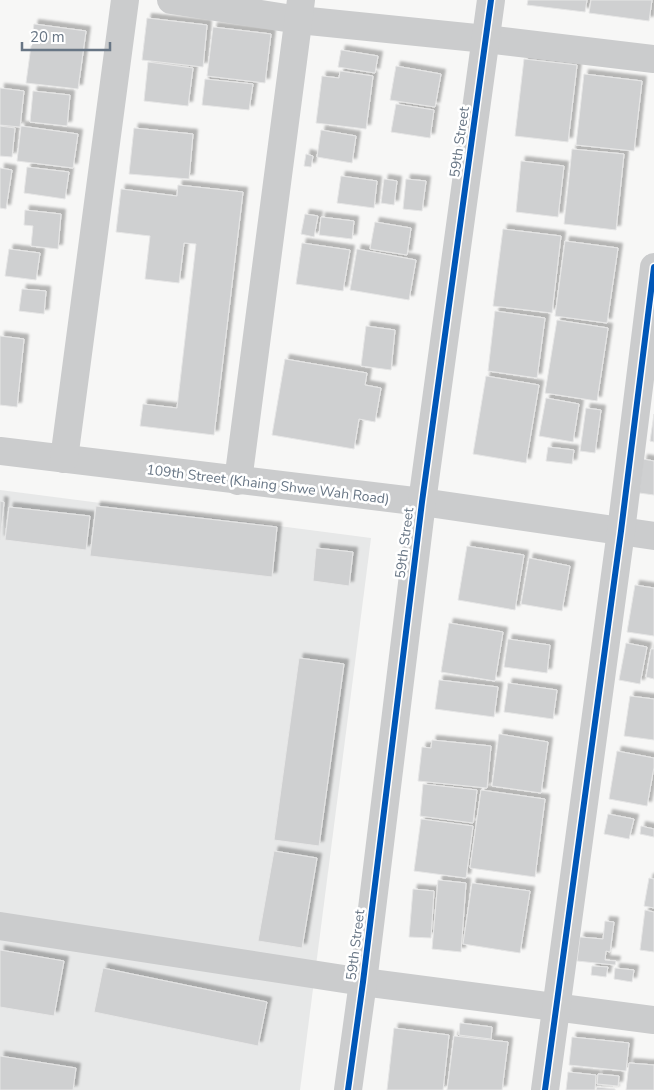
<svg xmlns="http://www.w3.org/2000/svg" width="654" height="1090" font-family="'Nunito Sans',sans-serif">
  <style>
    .built { fill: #e7e8e8 }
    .building { fill: #cfd0d1; stroke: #e6e6e6; filter: url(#shadow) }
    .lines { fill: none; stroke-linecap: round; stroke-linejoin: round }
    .minor { stroke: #cbcccd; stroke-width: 28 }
    .cycleway-casing { stroke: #fff; stroke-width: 9 }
    .cycleway { stroke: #0057b8; stroke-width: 6 }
    .labels { text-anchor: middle; stroke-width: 5; stroke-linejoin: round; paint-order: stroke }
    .street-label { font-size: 14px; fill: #687685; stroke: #fff }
  </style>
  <defs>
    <filter id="shadow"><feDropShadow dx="4.5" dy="-4.5" stdDeviation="1" flood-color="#0004"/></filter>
  </defs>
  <rect width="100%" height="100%" fill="#f7f7f6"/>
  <!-- built -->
  <path class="built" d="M0,490l371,48 -71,552h-300z"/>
  <!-- building -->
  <g class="building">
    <path d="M528,0h59l-2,12 -58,-7z"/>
    <path d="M591,0h61l-3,21 -60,-8z"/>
    <path d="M147,18l60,7 -4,42 -61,-7z"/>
    <path d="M34,24l52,7 -8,58 -52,-6z"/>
    <path d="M213,27l58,7 -6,49 -58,-7z"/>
    <path d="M341,50l37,6 -3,17 -37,-6z"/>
    <path d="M524,59l53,6 -9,77 -53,-6z"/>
    <path d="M148,62l45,6 -5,38 -44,-5z"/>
    <path d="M396,66l45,8 -6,33 -45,-7z"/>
    <path d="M340,71l33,5 -7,53 -50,-6 6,-47 17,2z"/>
    <path d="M584,74l58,7 -8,70 -58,-6z"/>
    <path d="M205,79l48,5 -4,26 -47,-5z"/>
    <path d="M0,88l24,3 -4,36 -20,-2z"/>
    <path d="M33,91l37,4 -3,31 -37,-4z"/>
    <path d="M396,104l38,6 -4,28 -39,-6z"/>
    <path d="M0,126l15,2 -3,29 -12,-1z"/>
    <path d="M21,126l57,8 -5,34 -56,-7z"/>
    <path d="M134,128l59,6 -4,45 -60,-5z"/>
    <path d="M321,130l35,6 -4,27 -35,-6z"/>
    <path d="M572,149l52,5 -8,76 -52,-6z"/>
    <path d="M306,154l7,2 -2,11 -7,-1z"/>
    <path d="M521,161l43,5 -6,51 -42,-5z"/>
    <path d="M27,167l42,5 -4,27 -41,-6z"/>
    <path d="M0,168l12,2 -6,39 -6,-1z"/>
    <path d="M341,176l36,5 -3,27 -37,-5z"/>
    <path d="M384,179l13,2 -3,24 -13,-2z"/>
    <path d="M406,179l20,2 -4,30 -19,-2z"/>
    <path d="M178,185l65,7 -29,243 -74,-9 3,-22 34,4 19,-164 -12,-1 -5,40 -34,-4 5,-43 -34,-4 5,-43 56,7z"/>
    <path d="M25,210l36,4 -3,35 -27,-3 2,-20 -9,-1z"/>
    <path d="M305,214l13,2 -4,21 -13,-3z"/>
    <path d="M321,217l33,4 -2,18 -33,-4z"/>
    <path d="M375,222l36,6 -4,27 -37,-6z"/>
    <path d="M503,229l58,7 -9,77 -59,-7z"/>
    <path d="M565,241l53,7 -11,75 -52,-7z"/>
    <path d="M302,243l48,7 -7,41 -47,-7z"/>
    <path d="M9,249l31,4 -4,27 -31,-4z"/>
    <path d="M357,249l59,11 -7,40 -59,-10z"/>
    <path d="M22,289l24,2 -2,23 -25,-3z"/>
    <path d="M495,311l50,7 -8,60 -49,-7z"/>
    <path d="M557,320l51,8 -11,73 -52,-8z"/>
    <path d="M366,326l29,4 -4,40 -30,-4z"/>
    <path d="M0,336l24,3 -7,68 -17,-2z"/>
    <path d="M285,359l82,14 -2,12 16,3 -6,34 -16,-3 -5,30 -82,-14z"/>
    <path d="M486,376l53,9 -13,78 -53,-9z"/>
    <path d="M546,398l33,6 -6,38 -34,-6z"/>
    <path d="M586,408l15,2 -6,43 -15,-2z"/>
    <path d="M654,414v28l-4,-1z"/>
    <path d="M548,447l26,3 -2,14 -26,-3z"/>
    <path d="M643,459l11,2v34l-15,-2z"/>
    <path d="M0,501l4,1 -4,38z"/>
    <path d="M96,506l181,21 -5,50 -182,-21z"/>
    <path d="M9,507l81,9 -4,34 -81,-10z"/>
    <path d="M467,546l57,9 -9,55 -57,-10z"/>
    <path d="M316,548l37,4 -4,34 -36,-5z"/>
    <path d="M529,558l41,8 -8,45 -41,-7z"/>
    <path d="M635,585l19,3v48l-27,-4z"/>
    <path d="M449,623l54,9 -8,49 -54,-9z"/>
    <path d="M508,639l42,6 -3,28 -43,-6z"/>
    <path d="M626,643l21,4 -7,37 -21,-4z"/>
    <path d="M651,649h3v30l-8,-2z"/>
    <path d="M299,658l45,6 -25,182 -45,-6z"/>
    <path d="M439,680l59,7 -4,30 -59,-8z"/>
    <path d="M508,683l49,7 -4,29 -49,-7z"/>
    <path d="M630,696l24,3v41l-30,-4z"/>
    <path d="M499,734l49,8 -7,51 -49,-7z"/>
    <path d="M432,740l59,6 -4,42 -69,-7 4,-34 9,1z"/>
    <path d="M617,751l37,7v9l-7,39 -38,-7z"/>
    <path d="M423,784l54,6 -4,33 -53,-7z"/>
    <path d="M481,790l64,9 -10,78 -65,-9z"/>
    <path d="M608,814l26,5 -5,20 -25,-5z"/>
    <path d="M421,819l52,7 -7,52 -52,-7z"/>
    <path d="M641,826l13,3v8l-14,-3z"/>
    <path d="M274,851l43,7 -15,90 -44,-7z"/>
    <path d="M649,878l5,1v29l-10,-2z"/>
    <path d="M438,880l28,3 -5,69 -29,-3z"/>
    <path d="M472,883l58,8 -10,62 -57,-9z"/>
    <path d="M413,889l21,2 -3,47 -22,-1z"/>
    <path d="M645,910l9,2v40l-14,-2z"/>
    <path d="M605,921l9,1 -4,30 -4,-1 -1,9 11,1 -1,4 -38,-4 3,-24 23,2z"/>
    <path d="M0,950l64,11 -10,55 -54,-9z"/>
    <path d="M592,966l16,1 -2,10 -15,-2z"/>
    <path d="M103,968l164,34 -9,44 -164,-34z"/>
    <path d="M615,968l19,2 -2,12 -18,-3z"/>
    <path d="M460,1023l32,4 -1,12 -32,-4z"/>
    <path d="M394,1028l55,7 -6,55h-56z"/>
    <path d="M454,1036l54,6 -6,48h-55z"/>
    <path d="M572,1037l57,6 -3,28 -57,-6z"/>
    <path d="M0,1056l76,12 -3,22h-73z"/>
    <path d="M629,1063l25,2v25h-28z"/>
    <path d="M568,1072l28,3 -1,15h-29z"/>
    <path d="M598,1074l21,2 -1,10 -21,-2z"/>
    <path d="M597,1087l18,2v1h-19z"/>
  </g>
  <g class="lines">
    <!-- minor -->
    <g class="minor">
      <path d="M171,0l128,20 187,19 168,20"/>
      <path d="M0,451l422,51 232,34"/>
      <path d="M64,459l61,-459"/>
      <path d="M238,481l63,-481"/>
      <path d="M0,926l363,56 291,38"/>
      <path d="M348,1090l15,-108 59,-480 69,-502"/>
      <path d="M545,1090l76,-559 33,-264"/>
    </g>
    <!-- cycleway casing -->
    <g class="cycleway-casing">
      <g id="cycleway">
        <path d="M348,1090l15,-108 59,-480 69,-502"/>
        <path d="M545,1090l76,-559 33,-264"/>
      </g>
    </g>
    <!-- cycleway -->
    <use href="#cycleway" class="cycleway"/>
  </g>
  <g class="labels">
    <!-- street labels -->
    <g class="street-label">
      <text transform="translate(459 142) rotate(-82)" y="5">59th Street</text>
      <text transform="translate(268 484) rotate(7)" y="5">109th Street (Khaing Shwe Wah Road)</text>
      <text transform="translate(404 543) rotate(-83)" y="5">59th Street</text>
      <text transform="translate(355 945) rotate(-83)" y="5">59th Street</text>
    </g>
  </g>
  <!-- scale -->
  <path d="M22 42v8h88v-8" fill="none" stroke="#687685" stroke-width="2.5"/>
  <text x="30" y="42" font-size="15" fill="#687685" stroke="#ffffff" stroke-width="4" paint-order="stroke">20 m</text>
</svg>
